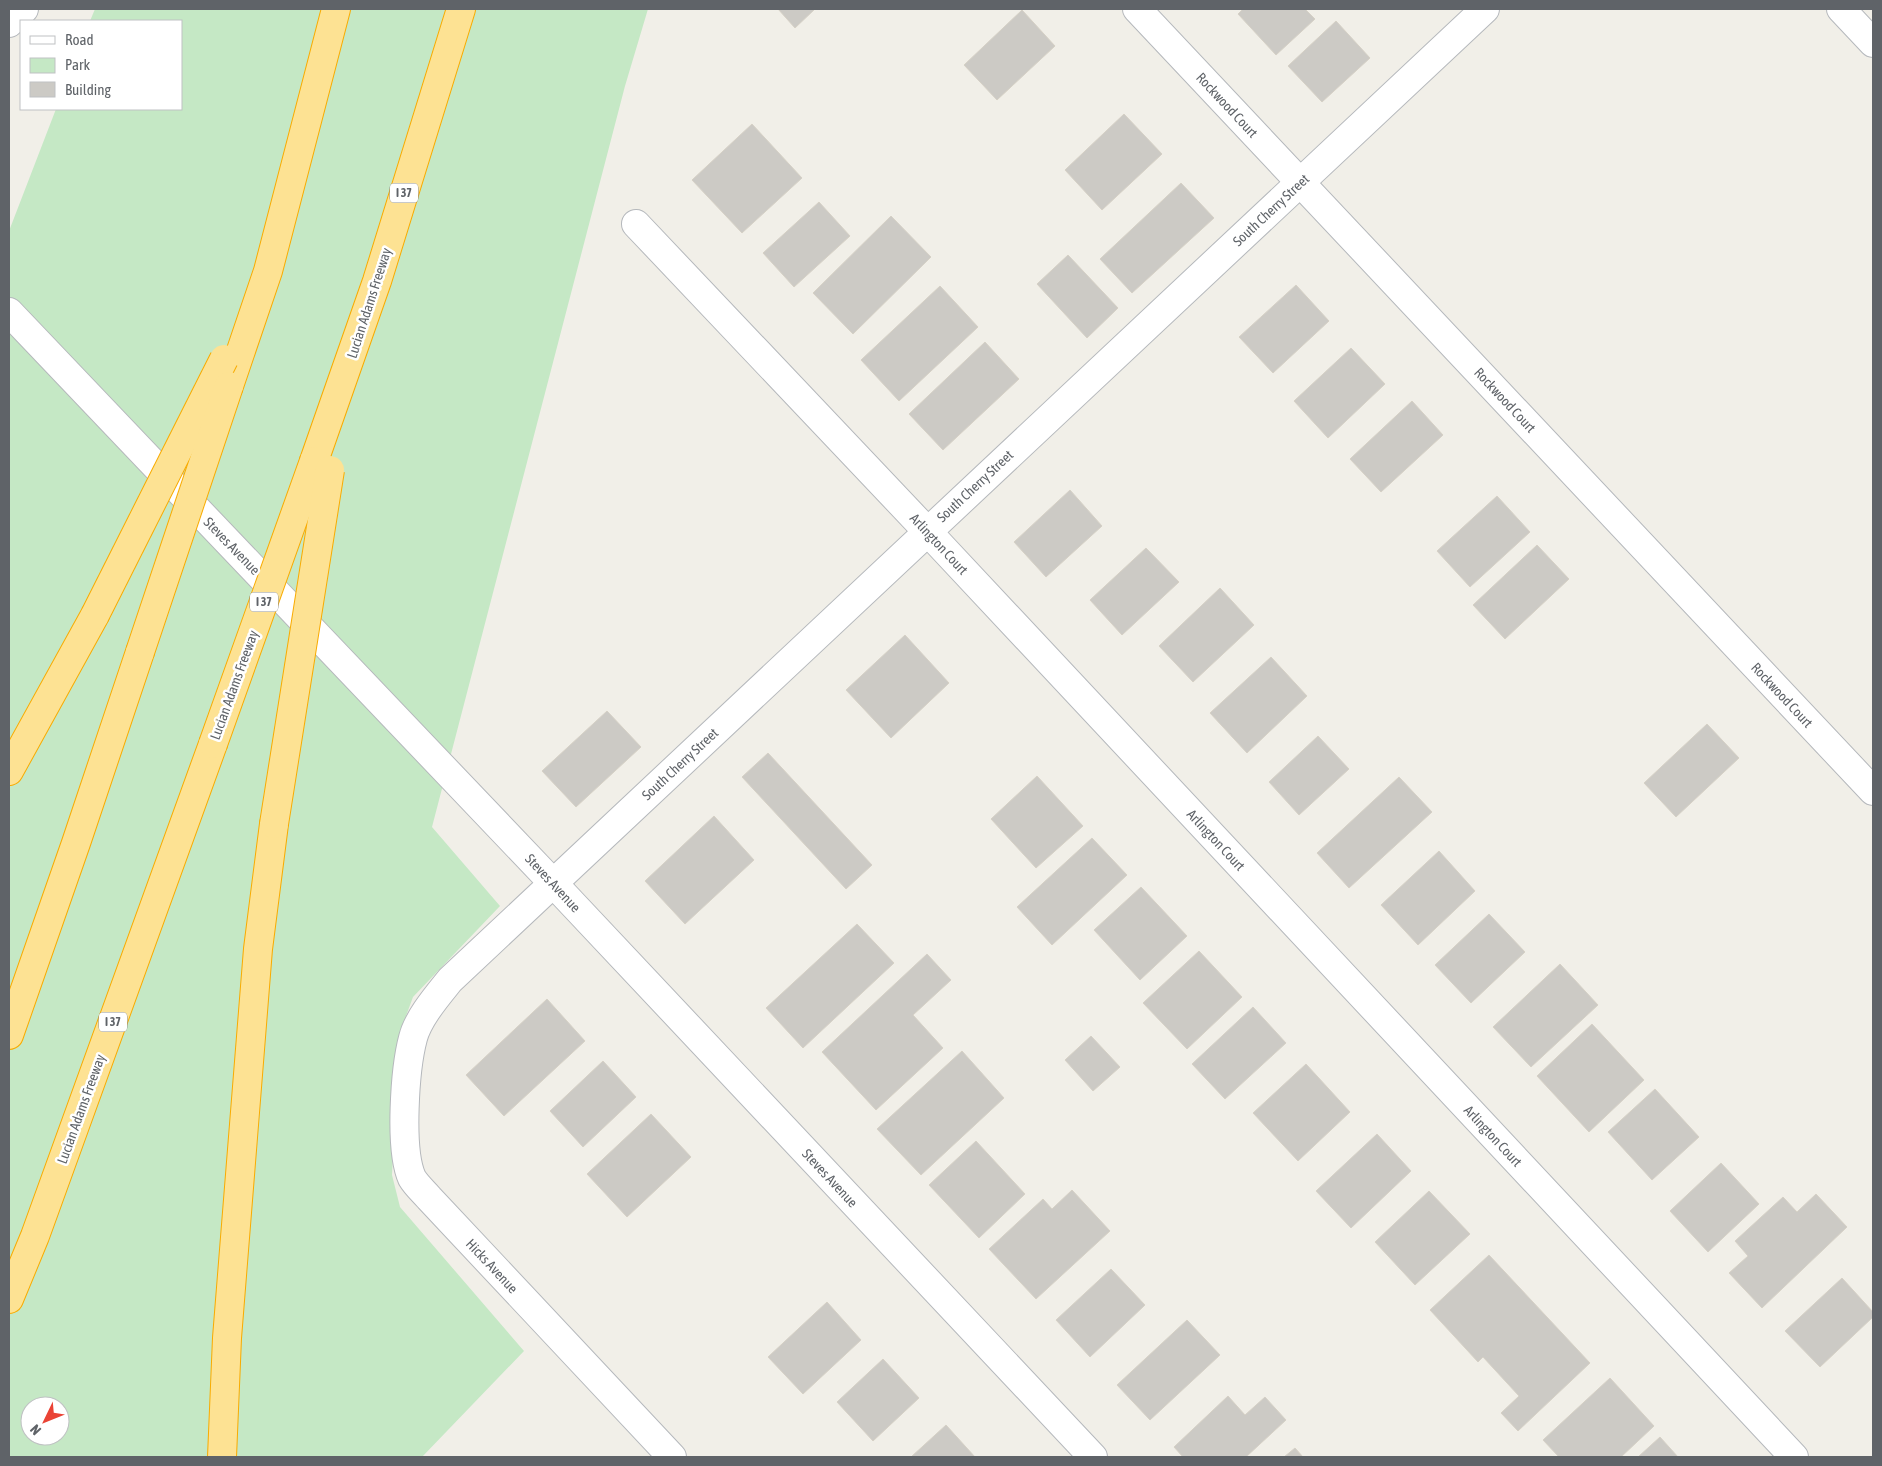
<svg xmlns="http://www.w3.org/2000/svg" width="1882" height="1466" font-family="'Asap Condensed',sans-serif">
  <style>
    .green { fill: #c5e8c5; fill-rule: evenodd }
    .building { fill: #cccac5; stroke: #d6d1c6 }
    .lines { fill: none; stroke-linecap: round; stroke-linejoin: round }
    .minor-casing { stroke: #b5b8bc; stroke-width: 30 }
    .highway-casing { stroke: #f9ab00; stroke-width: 30 }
    .minor { stroke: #fff; stroke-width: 28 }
    .highway { stroke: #fde293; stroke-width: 28 }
    .highway-bridge-casing { stroke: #f9ab00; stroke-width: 30; stroke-linecap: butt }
    .highway-bridge { stroke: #fde293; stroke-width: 28 }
    .labels { text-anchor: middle; stroke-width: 5; stroke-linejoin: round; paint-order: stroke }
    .shield { fill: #fff; stroke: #8f9295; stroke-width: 1 }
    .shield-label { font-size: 12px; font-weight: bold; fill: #5f6368 }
    .street-label { font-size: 14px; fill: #5f6368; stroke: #fff }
  </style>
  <rect width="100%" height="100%" fill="#f1efe8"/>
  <!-- green -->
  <path class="green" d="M95,9h553l-23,77 -193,741 68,79 -87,91 -14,38 -7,140 8,32 124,144 -102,106h-413v-1226l47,-122h125v-88h-91zM30,1406h30v30h-30z"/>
  <!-- building -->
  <g class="building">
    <path d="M778,9h37l-20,19z"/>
    <path d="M1243,9h62l10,10 -39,36 -38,-41z"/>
    <path d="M1022,10l33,36 -58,54 -33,-35z"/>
    <path d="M1336,21l34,37 -48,44 -34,-36z"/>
    <path d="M1124,114l38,40 -60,56 -37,-40z"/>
    <path d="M752,124l50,54 -60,55 -50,-53z"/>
    <path d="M1181,183l33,35 -82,75 -32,-34z"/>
    <path d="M819,202l31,34 -56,51 -31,-34z"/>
    <path d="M891,216l40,41 -78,77 -40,-41z"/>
    <path d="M1068,255l50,53 -31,30 -50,-54z"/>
    <path d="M1296,285l33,36 -56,52 -34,-36z"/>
    <path d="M940,286l38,41 -79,74 -38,-41z"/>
    <path d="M985,342l34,37 -76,71 -34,-36z"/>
    <path d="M1351,348l34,36 -57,54 -34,-37z"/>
    <path d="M1412,401l31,34 -62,57 -31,-33z"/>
    <path d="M1070,490l32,36 -56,51 -32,-35z"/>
    <path d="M1497,496l33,36 -60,55 -33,-36z"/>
    <path d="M1537,545l32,34 -64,60 -32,-34z"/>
    <path d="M1146,548l33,34 -57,53 -32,-35z"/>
    <path d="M1220,588l34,37 -61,57 -34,-36z"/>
    <path d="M905,635l44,48 -58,55 -45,-48z"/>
    <path d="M1271,657l36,39 -60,57 -37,-40z"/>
    <path d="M607,711l34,36 -65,60 -34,-36z"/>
    <path d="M1707,724l32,34 -63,59 -32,-34z"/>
    <path d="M1318,736l31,33 -50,46 -30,-33z"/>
    <path d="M768,753l104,112 -26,24 -104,-112z"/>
    <path d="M1037,776l46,50 -47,42 -45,-49z"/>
    <path d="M1399,777l33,35 -83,76 -32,-35z"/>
    <path d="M714,816l40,44 -69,64 -40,-43z"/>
    <path d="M1092,838l35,37 -75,70 -35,-38z"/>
    <path d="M1439,851l36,40 -57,54 -37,-40z"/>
    <path d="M1141,887l46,49 -47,44 -46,-50z"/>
    <path d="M1489,914l36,38 -54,51 -36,-38z"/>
    <path d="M857,924l37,39 -91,85 -37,-40z"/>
    <path d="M1199,951l43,46 -55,52 -44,-46z"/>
    <path d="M927,954l24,26 -38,35 30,33 -67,62 -54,-58z"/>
    <path d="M1560,964l38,41 -67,62 -38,-40z"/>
    <path d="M547,999l38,42 -81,75 -38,-41z"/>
    <path d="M1253,1007l33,36 -61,56 -33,-35z"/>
    <path d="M1592,1024l52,56 -55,52 -52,-56z"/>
    <path d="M1091,1036l29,31 -27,24 -28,-31z"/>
    <path d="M962,1051l42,47 -83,77 -44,-46z"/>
    <path d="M603,1061l33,36 -53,50 -33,-36z"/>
    <path d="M1306,1064l44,48 -52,49 -45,-48z"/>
    <path d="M1655,1089l44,48 -47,43 -44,-48z"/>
    <path d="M651,1114l40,43 -64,60 -40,-43z"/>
    <path d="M1377,1134l34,37 -60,57 -35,-37z"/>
    <path d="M976,1141l49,53 -46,44 -50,-53z"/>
    <path d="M1721,1163l38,41 -51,48 -38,-41z"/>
    <path d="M1072,1190l38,41 -74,68 -47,-50 54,-50 9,10z"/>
    <path d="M1429,1191l41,43 -55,51 -40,-43z"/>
    <path d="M1816,1194l31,33 -85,81 -33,-35 19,-17 -13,-15 48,-44 14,15z"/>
    <path d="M1489,1255l101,108 -72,68 -17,-18 18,-17 -36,-39 -5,5 -48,-52z"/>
    <path d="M1111,1269l34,36 -55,52 -34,-37z"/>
    <path d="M1842,1278l31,34v5l-53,50 -35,-36z"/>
    <path d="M827,1302l34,38 -58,54 -35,-37z"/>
    <path d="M1187,1320l33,35 -70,65 -33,-35z"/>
    <path d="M883,1359l36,39 -46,43 -36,-39z"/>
    <path d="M1610,1378l44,48 -33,31h-62l-16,-17z"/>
    <path d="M1228,1396l17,19 20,-18 21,23 -40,37h-63l-9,-10z"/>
    <path d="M946,1425l29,32h-64z"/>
    <path d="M1660,1437l18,20h-40z"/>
    <path d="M1295,1448l8,9h-19z"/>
  </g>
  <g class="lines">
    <!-- minor casing -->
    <g class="minor-casing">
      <g id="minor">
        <path d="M1137,9l736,782"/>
        <path d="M1841,9l32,34"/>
        <path d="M9,23l15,-14"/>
        <path d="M636,224l291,307 867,926"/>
        <path d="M9,312l544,571 540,574"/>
        <path d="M672,1457l-243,-259c-5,-6 -13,-13 -17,-20 -13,-29 -7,-110 1,-140 5,-20 25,-43 37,-58l1035,-971"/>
      </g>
    </g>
    <!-- highway casing -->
    <g class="highway-casing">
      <g id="highway">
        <path d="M229,386l39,-115 68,-262"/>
        <path d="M314,461l63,-180 84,-272"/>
        <path d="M9,771l86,-156"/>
        <path d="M9,1035l67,-192 64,-191"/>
        <path d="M9,1299l26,-63 178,-492"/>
        <path d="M222,1457l5,-119 31,-389 16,-125"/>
      </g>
    </g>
    <!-- minor -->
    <use href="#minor" class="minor"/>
    <!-- highway -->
    <use href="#highway" class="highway"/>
    <!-- highway-bridge casing -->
    <g class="highway-bridge-casing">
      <g id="highway-bridge">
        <path d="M95,615l129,-256"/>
        <path d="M140,652l89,-266"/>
        <path d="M213,744l101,-283"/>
        <path d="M274,824l56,-354"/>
      </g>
    </g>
    <!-- highway-bridge -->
    <use href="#highway-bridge" class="highway-bridge"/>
  </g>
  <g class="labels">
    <!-- shield labels -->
    <g class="shield">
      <rect x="390" y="183.5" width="28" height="19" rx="4"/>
      <rect x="250" y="592.5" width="28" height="19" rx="4"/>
      <rect x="99" y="1012.5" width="28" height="19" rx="4"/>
    </g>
    <g class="shield-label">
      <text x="404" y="197">I 37</text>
      <text x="264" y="606">I 37</text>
      <text x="113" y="1026">I 37</text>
    </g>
    <!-- street labels -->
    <g class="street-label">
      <text transform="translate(1227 105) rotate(47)" y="5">Rockwood Court</text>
      <text transform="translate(1271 210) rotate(-43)" y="5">South Cherry Street</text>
      <text transform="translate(369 303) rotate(-72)" y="5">Lucian Adams Freeway</text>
      <text transform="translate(1505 400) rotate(47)" y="5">Rockwood Court</text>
      <text transform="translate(975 486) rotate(-43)" y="5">South Cherry Street</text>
      <text transform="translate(939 544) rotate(47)" y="5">Arlington Court</text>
      <text transform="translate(232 546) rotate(46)" y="5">Steves Avenue</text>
      <text transform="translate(234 685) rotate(-70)" y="5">Lucian Adams Freeway</text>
      <text transform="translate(1782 695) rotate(47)" y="5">Rockwood Court</text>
      <text transform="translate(680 764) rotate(-43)" y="5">South Cherry Street</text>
      <text transform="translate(1216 840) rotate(47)" y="5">Arlington Court</text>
      <text transform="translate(553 883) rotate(47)" y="5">Steves Avenue</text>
      <text transform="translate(81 1109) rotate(-70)" y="5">Lucian Adams Freeway</text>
      <text transform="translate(1493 1136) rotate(47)" y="5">Arlington Court</text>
      <text transform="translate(830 1178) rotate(47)" y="5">Steves Avenue</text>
      <text transform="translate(492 1266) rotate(47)" y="5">Hicks Avenue</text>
    </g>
  </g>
  <!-- border -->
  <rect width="1882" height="1466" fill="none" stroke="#5f6368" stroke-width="20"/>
  <!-- legend -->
  <rect x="20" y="20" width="162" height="90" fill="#ffffff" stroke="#bfc1c3"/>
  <rect x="30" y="36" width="25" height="8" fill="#ffffff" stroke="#bfc1c3"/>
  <text x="65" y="45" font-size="15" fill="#5f6368">Road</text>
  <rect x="30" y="58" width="25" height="15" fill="#c5e8c5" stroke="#bfc1c3"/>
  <text x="65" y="70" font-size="15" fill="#5f6368">Park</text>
  <rect x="30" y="82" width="25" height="15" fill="#cccac5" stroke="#bfc1c3"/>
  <text x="65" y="95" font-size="15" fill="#5f6368">Building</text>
  <!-- north arrow -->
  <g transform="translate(45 1421) rotate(227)"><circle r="24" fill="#ffffff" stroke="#bfc1c3"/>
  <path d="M0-4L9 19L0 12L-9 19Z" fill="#ea4335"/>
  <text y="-8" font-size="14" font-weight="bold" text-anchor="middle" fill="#5f6368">N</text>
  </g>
</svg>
